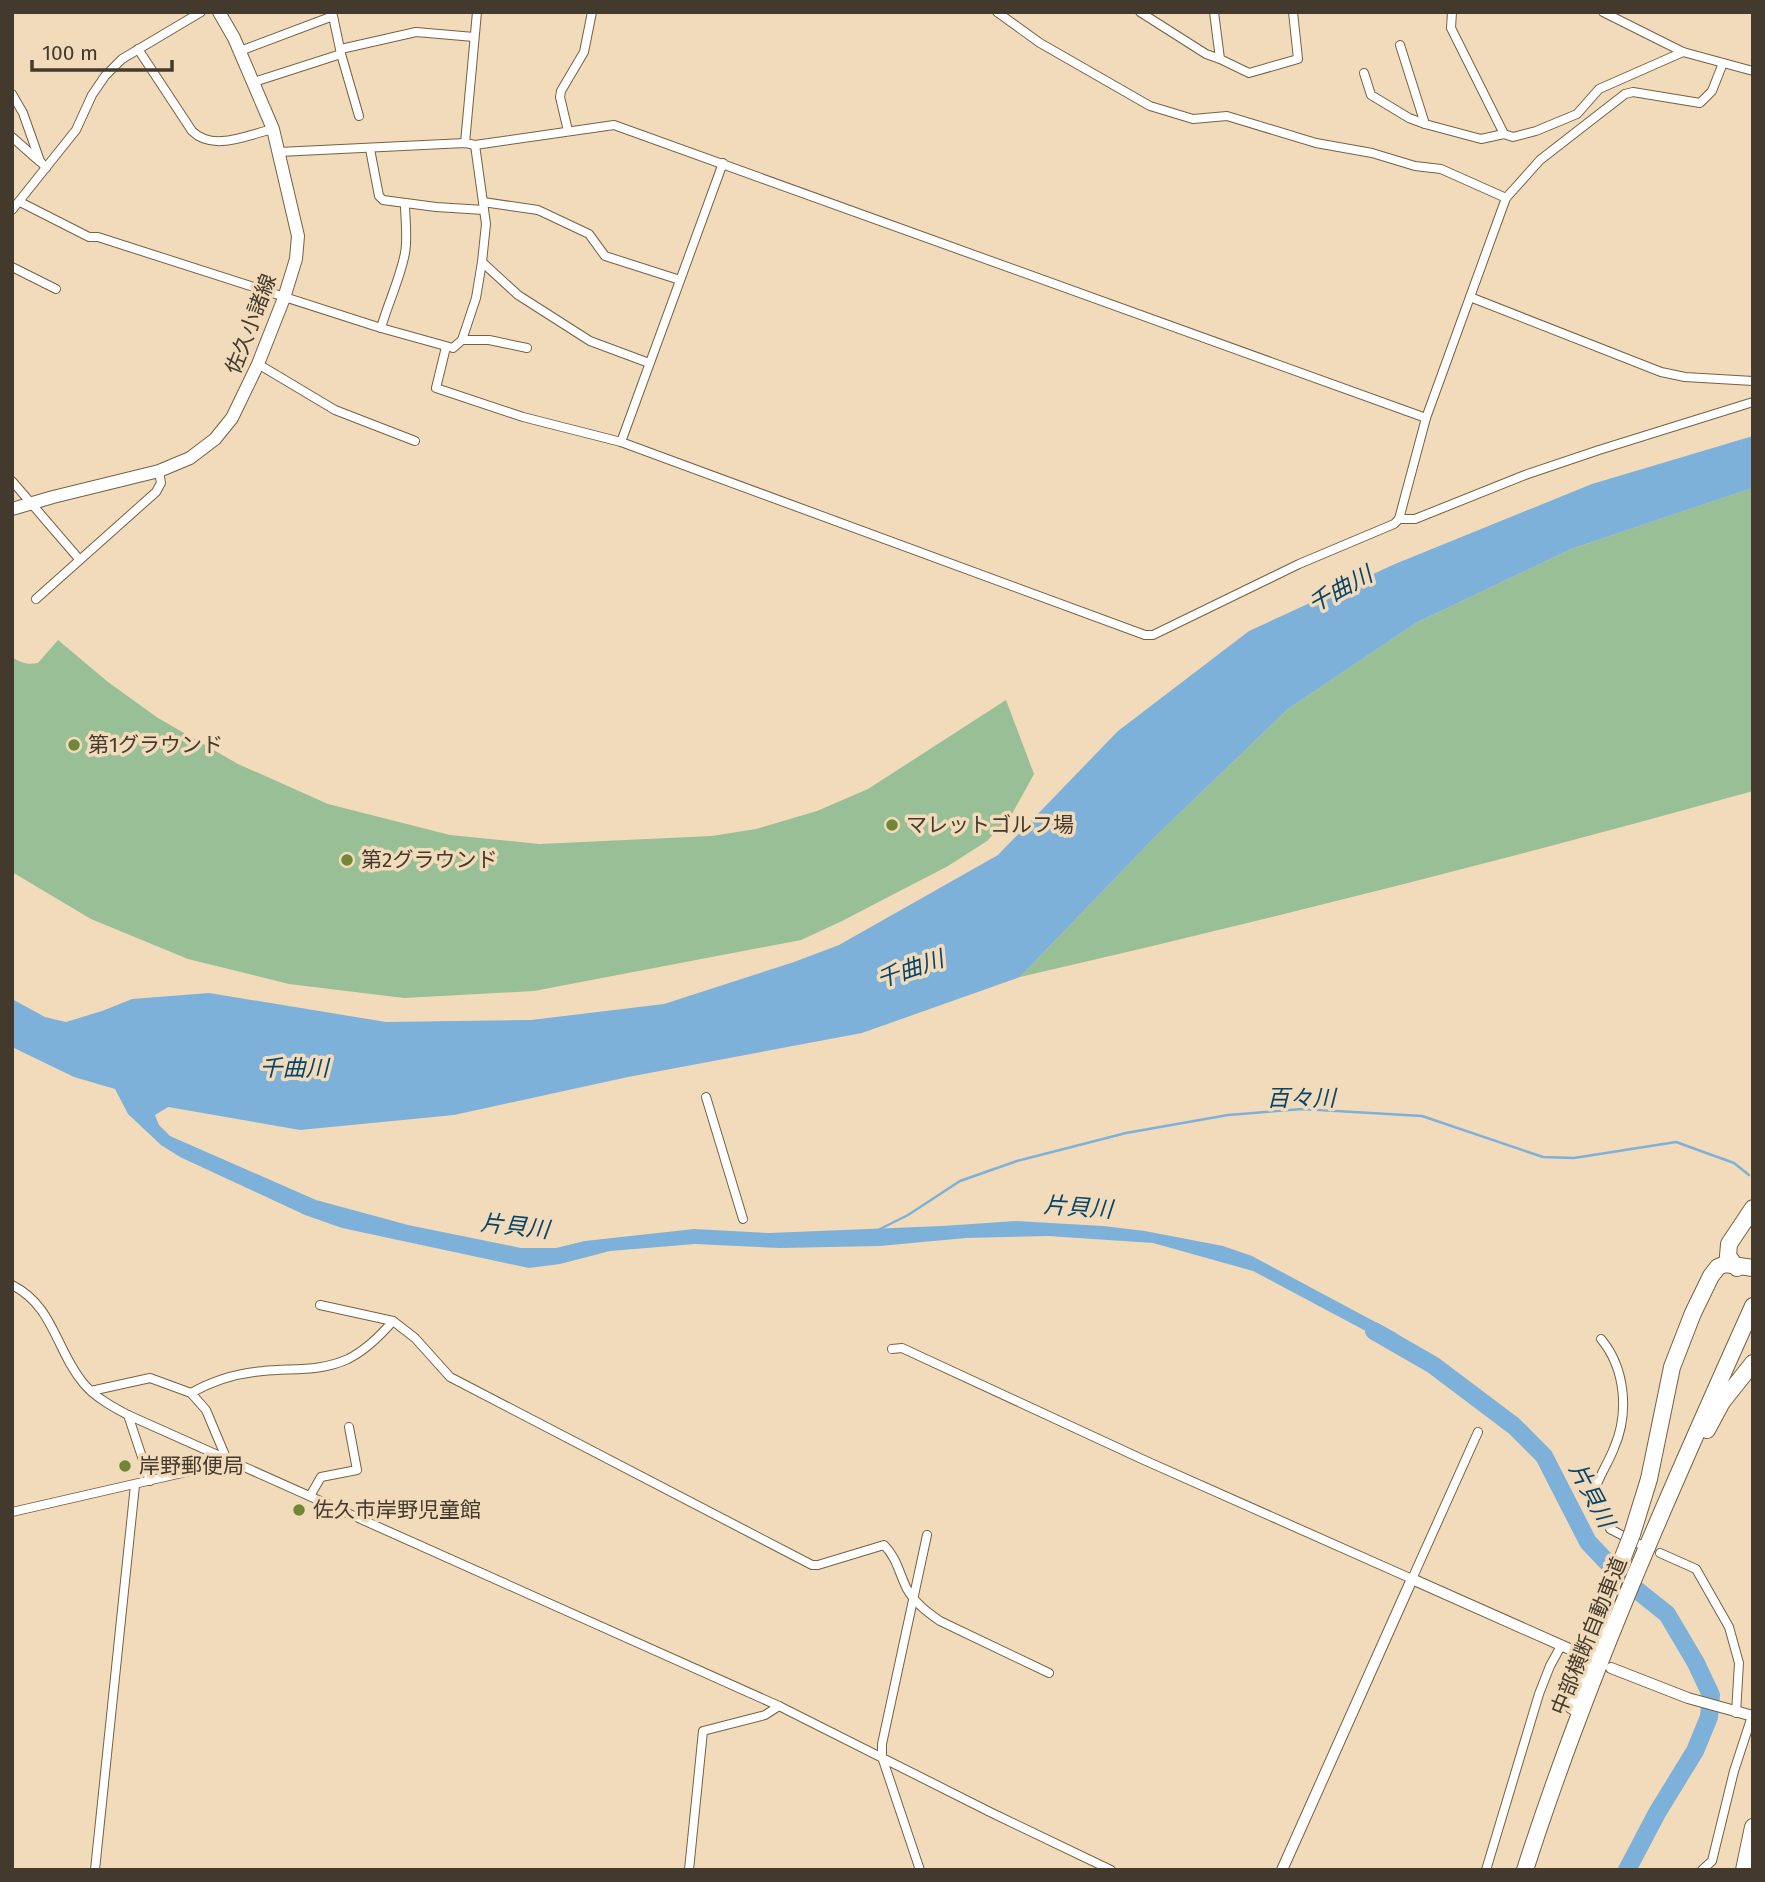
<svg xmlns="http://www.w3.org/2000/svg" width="1765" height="1882" font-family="'Fira Sans','Noto Sans JP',sans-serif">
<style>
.green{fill:#98bf95}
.water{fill:#7eb1d9}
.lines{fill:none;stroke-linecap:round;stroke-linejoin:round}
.stream{stroke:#7eb1d9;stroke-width:2.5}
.river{stroke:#7eb1d9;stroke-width:18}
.minor-casing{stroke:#756144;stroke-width:10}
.tertiary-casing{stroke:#756144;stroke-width:12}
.primary-casing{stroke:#756144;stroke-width:14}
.motorway-casing{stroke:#756144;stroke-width:18}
.minor{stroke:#fff;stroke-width:8}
.tertiary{stroke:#fff;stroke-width:10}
.primary{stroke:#fff;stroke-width:12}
.motorway{stroke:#fff;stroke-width:16}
.motorway-bridge-casing{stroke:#756144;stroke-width:18;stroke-linecap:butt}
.motorway-bridge{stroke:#fff;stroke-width:16}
.poi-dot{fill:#728637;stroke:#f2dbbb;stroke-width:2.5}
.labels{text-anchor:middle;stroke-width:7;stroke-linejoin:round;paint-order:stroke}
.street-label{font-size:21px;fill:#433a2d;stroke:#f2dbbb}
.poi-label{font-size:21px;fill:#433a2d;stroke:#f2dbbb;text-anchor:start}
.water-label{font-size:23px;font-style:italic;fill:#05456b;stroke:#f2dbbb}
</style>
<rect width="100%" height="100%" fill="#f2dbbb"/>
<g class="green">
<path d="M1753,488V791C1510,859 1266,920 1020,977L1155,837L1288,709L1416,623L1571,549Z"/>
<path d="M58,640L108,682L158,718L238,764L328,804L450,835L539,844L712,836L756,829L817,811L868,789L1006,700L1034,774L1012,814L987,841L948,866L842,921L801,940L534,991L404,998L289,984L188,959L91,919L12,872V657C21,663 27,665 38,663Z"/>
</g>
<path class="water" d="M1753,436V488L1571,549L1416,623L1288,709L1155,837L1020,977L862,1033L628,1077L454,1115L300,1130L168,1107L155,1115L159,1125L170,1136L316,1200L408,1225L521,1248H556L585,1241L694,1229L769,1233L942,1226L1016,1221L1103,1226L1145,1231L1223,1246L1252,1256L1396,1333L1392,1345L1253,1271L1153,1243L1048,1236L966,1238L880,1246L780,1248L695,1244L610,1251L560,1264L529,1268L342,1228L305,1215L180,1157L161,1145L128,1114L115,1089L74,1077L12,1047V999L45,1017L66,1022L102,1011L132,999L209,993L386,1022L531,1020L664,1004L794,962L839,945L998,855L1118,731L1249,631L1395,564L1592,484Z"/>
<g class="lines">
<path class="stream" d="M878,1230L908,1215L960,1181L1017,1161L1126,1133L1228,1115L1302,1109L1422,1116L1543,1157L1574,1158L1676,1142L1734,1163L1749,1175"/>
<path class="river" d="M1374,1331L1433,1365L1514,1426L1544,1456L1588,1542L1623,1579L1667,1614L1696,1663L1711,1695L1709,1717L1695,1751L1657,1813L1627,1870"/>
<defs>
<g id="minor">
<path d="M997,12L1040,43L1150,106L1193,119L1227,116L1316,143L1372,153L1415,166L1441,169L1506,198"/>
<path d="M1140,12L1206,54L1220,59"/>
<path d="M1214,12L1220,59L1249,73L1298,59L1293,12"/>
<path d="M1452,12L1451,28L1504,134"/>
<path d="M1603,12L1683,52L1753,71"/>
<path d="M1400,45L1425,124L1481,139L1504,134L1513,137L1536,131L1577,114L1599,89L1683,52"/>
<path d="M138,49L192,131C213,152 247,135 273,129"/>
<path d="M341,49L416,32L474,37"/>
<path d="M240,51L333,16L341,54L254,82"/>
<path d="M341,54L359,116"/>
<path d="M1364,73L1371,95L1409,118L1425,124"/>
<path d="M12,94L23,113L40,161L46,168"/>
<path d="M568,131L560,97L561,91L584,52L592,12"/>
<path d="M12,137L39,161"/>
<path d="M465,143L477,12"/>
<path d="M370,149L379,196L383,200L436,207L484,210"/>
<path d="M279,152L465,143L475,145L614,125L1426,418"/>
<path d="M20,202L89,237H98L381,328L453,348L462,340L476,298L482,262L486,224L475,145"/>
<path d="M483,202L538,210L589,234L605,256L680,280"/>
<path d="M12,210L76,130L92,95L105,76L122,59L201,12"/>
<path d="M482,262L518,295L590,341L649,363"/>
<path d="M12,267L56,289"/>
<path d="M1470,297L1661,372L1685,377L1753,381"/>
<path d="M381,328C388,303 400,279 405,253C408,237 405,219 405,203"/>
<path d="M462,340H489L527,348"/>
<path d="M446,347L436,388L523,417L621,442L1145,635H1153L1299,564L1394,524L1399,519L1426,418L1506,198L1540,160L1625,94L1633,92L1700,103L1712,91L1723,63"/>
<path d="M258,364L335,410L415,441"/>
<path d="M621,442L723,163"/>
<path d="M12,481L79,559"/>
<path d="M1399,519H1415L1525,475L1599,450L1753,402"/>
<path d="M36,599L156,492L161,483L159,471"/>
<path d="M706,1097L743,1219"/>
<path d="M12,1285C54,1306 56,1351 84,1384C96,1398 113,1407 128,1415L779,1706L992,1813L1111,1870"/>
<path d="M320,1305L393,1321L415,1338L450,1377L812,1565H818L884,1545C897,1558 899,1573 907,1589C915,1603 927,1612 940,1621L1049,1673"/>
<path d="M1601,1339C1626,1369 1629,1414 1614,1448C1608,1464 1598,1477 1594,1493L1610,1529L1641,1545"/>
<path d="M892,1349L902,1348L1144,1460L1412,1579L1478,1432"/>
<path d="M191,1393C212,1381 238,1373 263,1371C292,1368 320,1372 348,1359C366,1350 380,1336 393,1321"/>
<path d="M128,1415L150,1481"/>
<path d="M310,1496L321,1477L357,1470L349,1427"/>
<path d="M12,1512L217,1465L227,1460L206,1410L191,1393L150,1378L91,1391"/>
<path d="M1660,1553L1696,1569L1729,1627L1739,1663L1736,1713"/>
<path d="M95,1870L135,1485"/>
<path d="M689,1870L703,1731L765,1715L779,1706"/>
<path d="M920,1870L882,1757V1744L927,1535"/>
<path d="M1486,1870L1539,1694L1550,1666L1561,1646"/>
<path d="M1702,1870L1712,1861L1734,1771L1752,1716"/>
</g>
<g id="tertiary">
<path d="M1611,1668L1688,1698L1753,1716"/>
<path d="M1282,1870L1412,1579L1574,1651"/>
</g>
<path id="primary" d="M12,509L53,497L159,471L190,458L215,439L232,418L258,364L284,298L296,259L298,236L273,129L234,38L219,12"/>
<g id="motorway">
<path d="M1737,1268L1728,1256L1729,1244L1753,1208"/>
<path d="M1707,1430L1722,1402L1753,1363"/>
<path d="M1632,1534L1649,1479L1672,1367L1693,1313L1711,1276L1718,1267L1725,1264L1753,1268"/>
<path d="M1573,1706L1607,1598"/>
<path d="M1525,1870C1587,1677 1670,1491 1753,1306"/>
<path d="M1744,1870L1753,1827"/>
</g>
</defs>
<use href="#minor" class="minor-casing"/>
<use href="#tertiary" class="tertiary-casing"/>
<use href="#primary" class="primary-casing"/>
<use href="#motorway" class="motorway-casing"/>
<use href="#minor" class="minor"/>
<use href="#tertiary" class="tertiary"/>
<use href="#primary" class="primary"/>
<use href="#motorway" class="motorway"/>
<defs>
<path id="motorway-bridge" d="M1607,1598L1632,1534"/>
</defs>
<use href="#motorway-bridge" class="motorway-bridge-casing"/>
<use href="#motorway-bridge" class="motorway-bridge"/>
</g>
<g class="poi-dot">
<circle cx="74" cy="745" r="7"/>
<circle cx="892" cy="825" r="7"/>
<circle cx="347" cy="860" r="7"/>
<circle cx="125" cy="1466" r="7"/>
<circle cx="299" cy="1510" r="7"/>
</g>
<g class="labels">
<g class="street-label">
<text transform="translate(251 324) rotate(-69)" y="7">佐久小諸線</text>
<text transform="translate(1589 1636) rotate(-68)" y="7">中部横断自動車道</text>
</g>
<g class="poi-label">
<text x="88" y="752">第1グラウンド</text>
<text x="906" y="832">マレットゴルフ場</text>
<text x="361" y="867">第2グラウンド</text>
<text x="139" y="1473">岸野郵便局</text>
<text x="313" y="1517">佐久市岸野児童館</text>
</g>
<g class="water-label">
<text transform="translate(1340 589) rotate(-29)" y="8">千曲川</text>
<text transform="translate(910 969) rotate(-19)" y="8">千曲川</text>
<text x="294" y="1076">千曲川</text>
<text x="1301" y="1106">百々川</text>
<text transform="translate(1078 1207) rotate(4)" y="8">片貝川</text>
<text transform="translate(515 1226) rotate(6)" y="8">片貝川</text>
<text transform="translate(1592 1495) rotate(62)" y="8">片貝川</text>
</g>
</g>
<rect width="1765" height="1882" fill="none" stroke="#433a2d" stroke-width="28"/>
<path d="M32 60v10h140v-10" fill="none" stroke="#433a2d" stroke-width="3.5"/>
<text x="42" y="60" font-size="21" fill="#433a2d" stroke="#f2dbbb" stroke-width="5" paint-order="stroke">100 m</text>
</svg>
